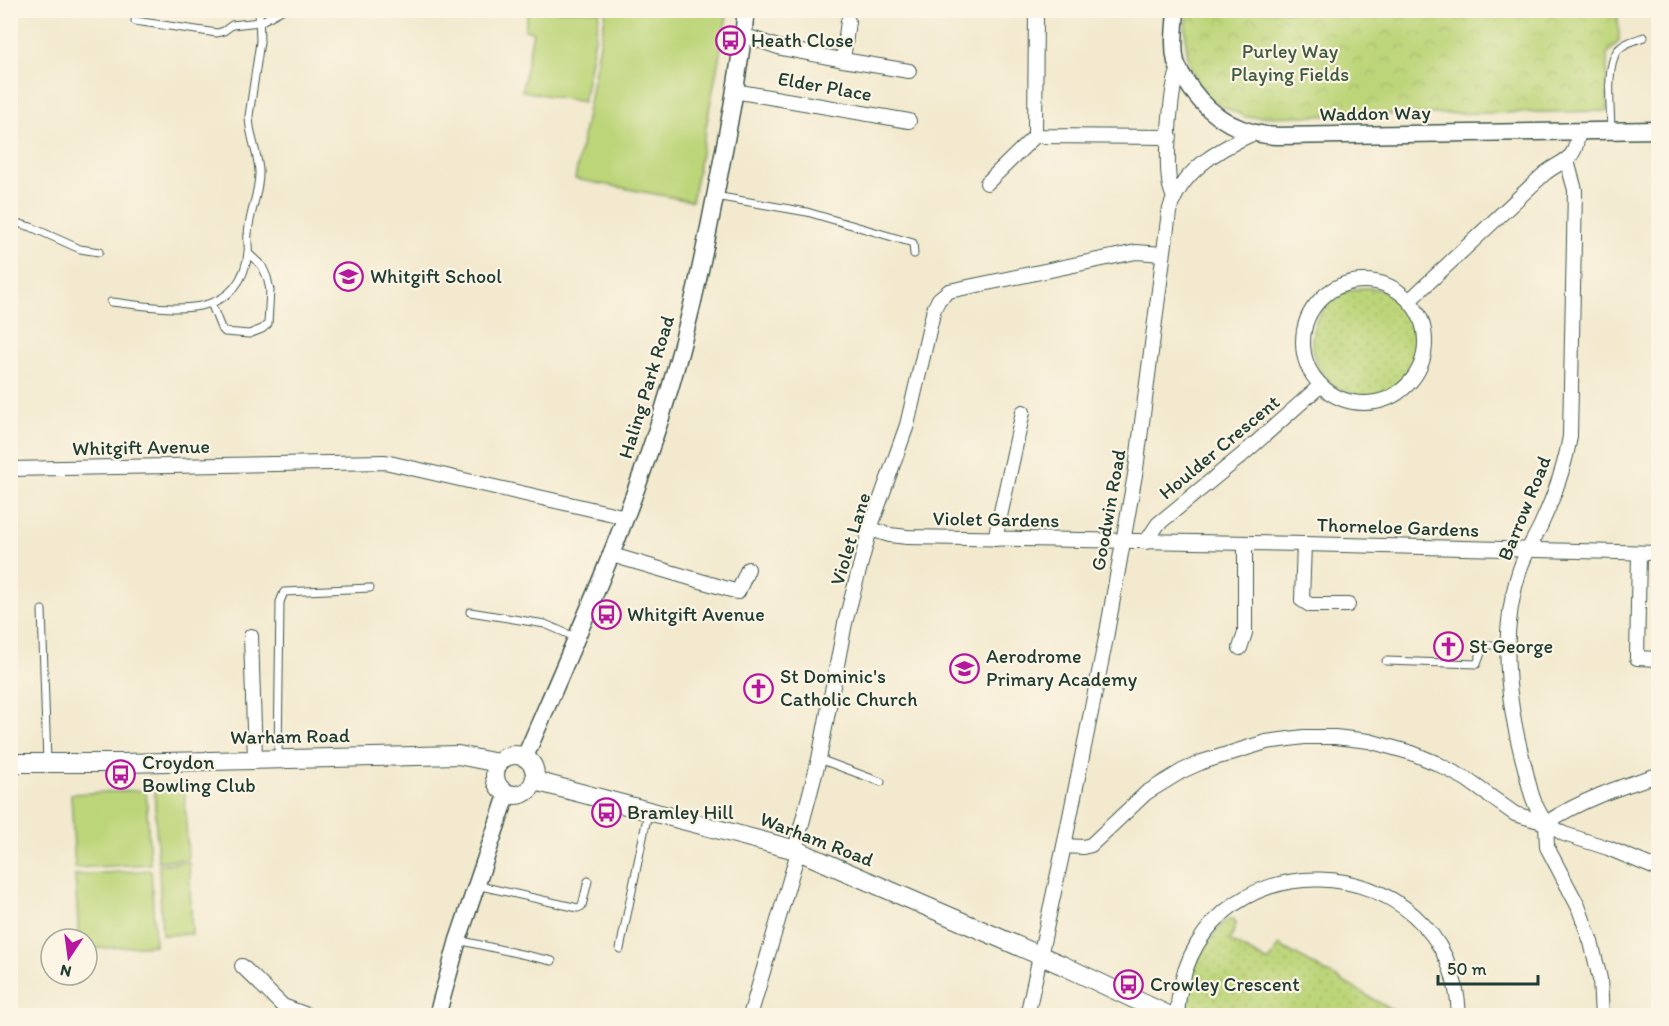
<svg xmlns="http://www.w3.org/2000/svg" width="1669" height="1026" font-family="Itim,sans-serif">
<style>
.grass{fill:url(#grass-dots);stroke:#6e8956;stroke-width:1.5}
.park{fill:url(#park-crowns);stroke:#6e8956;stroke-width:1.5}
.pitch{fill:#bdd579;stroke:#6e8956;stroke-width:1.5}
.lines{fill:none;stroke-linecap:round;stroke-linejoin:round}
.service-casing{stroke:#3f574b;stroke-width:9}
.minor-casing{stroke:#3f574b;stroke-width:16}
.tertiary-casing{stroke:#3f574b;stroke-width:19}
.secondary-casing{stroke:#3f574b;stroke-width:20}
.service{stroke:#fff;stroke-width:7}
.minor{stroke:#fff;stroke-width:14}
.tertiary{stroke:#fff;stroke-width:16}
.secondary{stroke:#fff;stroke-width:18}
.labels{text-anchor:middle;stroke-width:4.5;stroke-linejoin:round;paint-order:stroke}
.poi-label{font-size:20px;fill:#1f3d34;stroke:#fcf5e5;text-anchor:start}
.park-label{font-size:20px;fill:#3f5b42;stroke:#fcf5e5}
.street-label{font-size:20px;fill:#1f3d34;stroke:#fcf5e5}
</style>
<defs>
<pattern id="grass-dots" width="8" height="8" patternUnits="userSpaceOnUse" patternTransform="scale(1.5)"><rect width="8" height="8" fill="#bdd579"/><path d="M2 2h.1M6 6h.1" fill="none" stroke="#a2b869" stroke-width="1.8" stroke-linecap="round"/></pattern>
<pattern id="park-crowns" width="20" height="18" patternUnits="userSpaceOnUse" patternTransform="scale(1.5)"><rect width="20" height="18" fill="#bdd579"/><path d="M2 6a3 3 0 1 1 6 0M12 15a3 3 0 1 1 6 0" fill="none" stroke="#a2b869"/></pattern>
</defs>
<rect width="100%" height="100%" fill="#fcf5e5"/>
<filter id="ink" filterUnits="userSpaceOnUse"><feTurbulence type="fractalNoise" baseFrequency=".0167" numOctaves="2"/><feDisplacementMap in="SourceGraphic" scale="12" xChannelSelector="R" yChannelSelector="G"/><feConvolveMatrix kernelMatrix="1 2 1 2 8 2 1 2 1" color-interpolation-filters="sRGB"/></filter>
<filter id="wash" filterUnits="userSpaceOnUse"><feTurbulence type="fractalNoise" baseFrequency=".008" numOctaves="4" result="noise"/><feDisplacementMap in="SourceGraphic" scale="24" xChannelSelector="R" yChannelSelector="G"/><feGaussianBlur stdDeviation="1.35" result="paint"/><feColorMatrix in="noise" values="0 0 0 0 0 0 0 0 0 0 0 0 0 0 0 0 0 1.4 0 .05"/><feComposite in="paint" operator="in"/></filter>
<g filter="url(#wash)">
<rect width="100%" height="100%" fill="#f2e9ce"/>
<g class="grass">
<circle cx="1366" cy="342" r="54"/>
<path d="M1227,920H1234L1236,924L1230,941L1269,962L1279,945L1396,1012L1394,1016L1190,1015L1186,1014C1182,978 1203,948 1224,922Z"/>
</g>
<path class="park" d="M1186,11H1618L1619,41L1607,54V111L1246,117C1236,112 1224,108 1215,102C1186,80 1184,43 1186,11Z"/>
<g class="pitch">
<path d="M699,10L727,16L692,201L575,179L606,11Z"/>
<path d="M528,11H600L583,102L522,91L533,32L525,30Z"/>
<path d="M184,784L188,859L158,861L154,785Z"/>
<path d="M146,790L150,864L75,868L71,794Z"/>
<path d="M189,862L192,934L162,935L159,864Z"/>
<path d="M151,870L155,945L87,949V939H79L75,875Z"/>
</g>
</g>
<g filter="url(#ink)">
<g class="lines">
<defs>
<g id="service">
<path d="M135,21L217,33L224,31L232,25L260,22L282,10"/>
<path d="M1611,131C1611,111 1605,66 1618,50C1624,43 1635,40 1644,37"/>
<path d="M715,196L807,212L913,243L914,254"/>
<path d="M10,221L31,227L80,249L99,252"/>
<path d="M111,302C162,307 239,326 248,253C249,247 247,241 248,234C249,213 260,192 259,171C258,153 249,135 249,116L260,42L259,10"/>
<path d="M211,303L221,328L225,332L249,334L262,329L268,324L270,290L267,277L262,266L248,253"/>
<path d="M42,610L47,763"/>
<path d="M470,612L545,624L577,638"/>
<path d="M1386,661L1477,664L1484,645H1508"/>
<path d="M278,759L280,602L284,592L370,588"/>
<path d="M819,759L881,782"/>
<path d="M476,885L578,908L582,906L588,881"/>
<path d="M458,940L552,961"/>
<path d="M620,949L648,813"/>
</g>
<g id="minor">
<path d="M1036,10L1035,136L1170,137"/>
<path d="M743,35L781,48L843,60L848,21"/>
<path d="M843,60L909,71"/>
<path d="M734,91L909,121"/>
<path d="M987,183L1035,136"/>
<path d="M1174,198C1172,192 1169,186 1169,180C1166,158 1170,87 1179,69"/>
<circle cx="1364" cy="342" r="61"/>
<path d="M1410,300L1544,174C1564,158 1576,163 1578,131"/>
<path d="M10,469L385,462L626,517"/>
<path d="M870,529L890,535L907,537L1304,544L1658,553"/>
<path d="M995,539L1023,412"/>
<path d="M1146,542L1158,524L1241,456L1321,385"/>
<path d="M1304,544L1302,600L1310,605H1348"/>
<path d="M1639,553L1637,658L1658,659"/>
<path d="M612,555L738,592L748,569"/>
<path d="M251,636L255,759"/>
<path d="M1240,648L1245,633V543"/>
<path d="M1546,823C1533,805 1530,790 1525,768C1507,704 1499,633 1520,569C1525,554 1533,541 1540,527C1553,499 1565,467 1570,436L1575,190L1567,161"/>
<path d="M1546,823L1547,847L1578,906L1591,942L1600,979L1602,1016"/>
<path d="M1546,823C1581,800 1619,787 1658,775"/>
<path d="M1064,846L1083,847L1091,845L1146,793L1182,771L1202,762L1266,742L1304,737H1335L1369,741L1412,753L1436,763L1466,779L1515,814L1546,823L1564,834L1608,848L1658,869"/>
<path d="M242,966L283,1006L310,1016"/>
<path d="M750,1016L796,859L797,842L819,759L845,623L870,529L907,425L934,309L939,299L949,291L1136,252L1163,254"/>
<path d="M1027,1016L1064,846L1106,638L1136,469L1169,212C1180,172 1217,150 1252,134"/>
<path d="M1177,1016C1187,828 1453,840 1459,1016"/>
</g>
<g id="tertiary">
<path d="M1176,10C1175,27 1172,45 1176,62C1179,72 1186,81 1192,90C1214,120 1243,135 1279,136L1658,130"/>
<path d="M525,757C569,655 614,555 650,450C681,362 701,272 718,181C729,125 740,68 746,10"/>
<path d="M437,1016L458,940L505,801L510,795"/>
</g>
<g id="secondary">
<circle cx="515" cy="775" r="20"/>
<path d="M10,763H123L458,755L498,763"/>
<path d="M535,781L796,850L1062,965L1170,1016"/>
</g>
</defs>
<use href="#service" class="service-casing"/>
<use href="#minor" class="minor-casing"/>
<use href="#tertiary" class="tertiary-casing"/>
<use href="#secondary" class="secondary-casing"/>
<use href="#service" class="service"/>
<use href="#minor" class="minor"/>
<use href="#tertiary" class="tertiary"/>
<use href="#secondary" class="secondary"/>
</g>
</g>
<defs>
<symbol id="bus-ring" viewBox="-11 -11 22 22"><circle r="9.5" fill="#fcf5e5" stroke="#b5179e" stroke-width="1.5"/><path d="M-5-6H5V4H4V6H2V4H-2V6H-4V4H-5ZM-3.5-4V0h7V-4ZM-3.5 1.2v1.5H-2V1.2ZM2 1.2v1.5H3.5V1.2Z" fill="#b5179e"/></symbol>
<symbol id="school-ring" viewBox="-11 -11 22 22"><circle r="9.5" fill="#fcf5e5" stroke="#b5179e" stroke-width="1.5"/><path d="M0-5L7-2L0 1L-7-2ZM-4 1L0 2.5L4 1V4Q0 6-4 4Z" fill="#b5179e"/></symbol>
<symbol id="church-ring" viewBox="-11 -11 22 22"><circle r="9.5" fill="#fcf5e5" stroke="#b5179e" stroke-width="1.5"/><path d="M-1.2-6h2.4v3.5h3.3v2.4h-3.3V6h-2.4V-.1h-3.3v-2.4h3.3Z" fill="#b5179e"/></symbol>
</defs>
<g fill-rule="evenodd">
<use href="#bus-ring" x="714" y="24" width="33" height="33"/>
<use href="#school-ring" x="332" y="260" width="33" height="33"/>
<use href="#bus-ring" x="590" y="598" width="33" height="33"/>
<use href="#church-ring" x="1432" y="630" width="33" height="33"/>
<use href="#school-ring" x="948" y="652" width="33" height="33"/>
<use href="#church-ring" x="742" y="672" width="33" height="33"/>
<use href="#bus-ring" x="104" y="758" width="33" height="33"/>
<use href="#bus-ring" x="590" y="796" width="33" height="33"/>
<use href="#bus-ring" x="1112" y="968" width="33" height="33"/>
</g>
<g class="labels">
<g class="poi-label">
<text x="751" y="47">Heath Close</text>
<text x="370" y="283">Whitgift School</text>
<text x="627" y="621">Whitgift Avenue</text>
<text x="1469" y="653">St George</text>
<text x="986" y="663">Aerodrome<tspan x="986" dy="23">Primary Academy</tspan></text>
<text x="780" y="683">St Dominic's<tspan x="780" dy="23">Catholic Church</tspan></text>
<text x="142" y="769">Croydon<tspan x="142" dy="23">Bowling Club</tspan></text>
<text x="627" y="819">Bramley Hill</text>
<text x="1150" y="991">Crowley Crescent</text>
</g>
<g class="park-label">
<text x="1290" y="58">Purley Way<tspan x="1290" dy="23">Playing Fields</tspan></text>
</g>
<g class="street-label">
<text transform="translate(825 86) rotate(10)" y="7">Elder Place</text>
<text transform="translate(1375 113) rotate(-1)" y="7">Waddon Way</text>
<text transform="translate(646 387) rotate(-73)" y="7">Haling Park Road</text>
<text transform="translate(141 447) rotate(-1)" y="7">Whitgift Avenue</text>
<text transform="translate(1219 447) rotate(-40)" y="7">Houlder Crescent</text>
<text transform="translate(1524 508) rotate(-68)" y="7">Barrow Road</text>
<text transform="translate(1108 510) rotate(-80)" y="7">Goodwin Road</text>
<text transform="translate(996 519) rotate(1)" y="7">Violet Gardens</text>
<text transform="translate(1398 527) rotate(2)" y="7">Thorneloe Gardens</text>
<text transform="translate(850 539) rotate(-73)" y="7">Violet Lane</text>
<text transform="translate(290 736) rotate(-1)" y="7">Warham Road</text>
<text transform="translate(817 839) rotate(21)" y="7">Warham Road</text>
</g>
</g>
<rect width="1669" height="1026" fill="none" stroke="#fcf5e5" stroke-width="36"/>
<g transform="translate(69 957) rotate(193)"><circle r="28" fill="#fcf5e5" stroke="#a4ab9e" stroke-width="1.5"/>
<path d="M0-4.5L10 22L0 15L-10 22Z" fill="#b5179e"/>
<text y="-9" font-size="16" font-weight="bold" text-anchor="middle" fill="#1f3d34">N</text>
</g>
<path d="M1438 975v9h100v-9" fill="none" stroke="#1f3d34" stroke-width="3"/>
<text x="1447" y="975" font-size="18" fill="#1f3d34" stroke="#fcf5e5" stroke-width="4.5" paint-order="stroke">50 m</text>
</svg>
